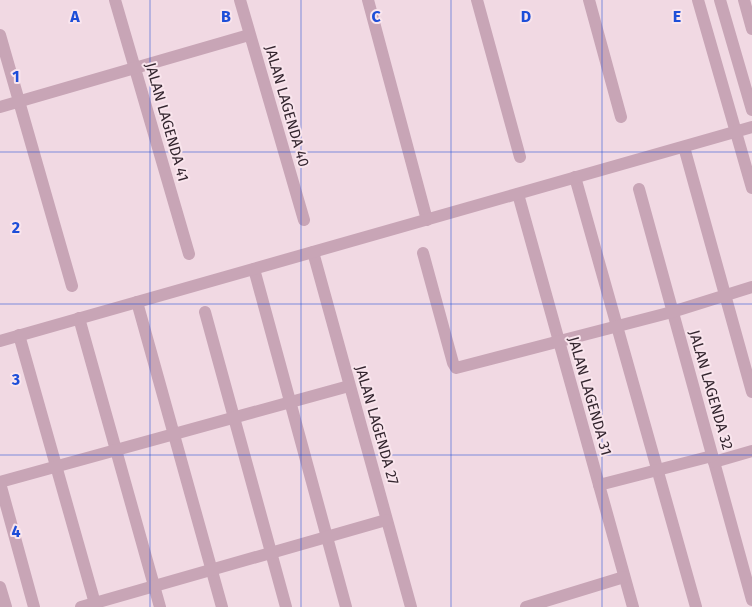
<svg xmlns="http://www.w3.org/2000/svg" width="752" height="607" font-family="'Fira Sans',sans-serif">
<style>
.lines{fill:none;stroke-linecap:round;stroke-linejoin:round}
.minor{stroke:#c8a5b6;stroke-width:12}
.grid{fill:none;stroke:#1d4ed8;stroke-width:1;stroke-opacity:0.55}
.labels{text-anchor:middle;stroke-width:4;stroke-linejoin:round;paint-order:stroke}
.street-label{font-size:15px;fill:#34262f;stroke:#f9e5ed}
.grid-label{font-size:16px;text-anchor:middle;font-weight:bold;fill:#1d4ed8;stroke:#f9e5ed;stroke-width:4;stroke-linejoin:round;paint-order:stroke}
</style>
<rect width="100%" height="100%" fill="#f1d9e3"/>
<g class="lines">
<g class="minor">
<path d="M115,0L189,254"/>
<path d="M240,0L304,220"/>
<path d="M368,0L427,220"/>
<path d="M477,0L520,157"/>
<path d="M589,0L621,117"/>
<path d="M698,0L752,188"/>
<path d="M720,0L752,110"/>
<path d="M744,0L752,29"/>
<path d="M0,35L72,286"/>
<path d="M0,107L249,35"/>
<path d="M684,147L752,392"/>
<path d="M575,177L696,607"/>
<path d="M639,189L752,600"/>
<path d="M518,194L633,607"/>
<path d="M313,252L411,607"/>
<path d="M423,253L453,363L456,368L672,312L752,287"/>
<path d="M254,269L346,607"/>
<path d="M137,302L222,607"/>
<path d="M205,312L286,607"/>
<path d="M79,318L160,607"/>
<path d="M19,335L96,607"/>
<path d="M0,341L752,127"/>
<path d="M714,462L752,451"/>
<path d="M0,482L349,386"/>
<path d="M0,483L34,607"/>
<path d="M599,485L712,456"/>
<path d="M0,587L6,607"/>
<path d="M81,607L386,520"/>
<path d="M526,607L624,577"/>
</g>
</g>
<path class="grid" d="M150,0V607M301,0V607M451,0V607M602,0V607M0,152H752M0,304H752M0,455H752"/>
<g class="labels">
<g class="street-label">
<text transform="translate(287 106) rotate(74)" y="5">JALAN LAGENDA 40</text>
<text transform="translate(167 122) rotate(74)" y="5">JALAN LAGENDA 41</text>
<text transform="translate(711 390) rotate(74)" y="5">JALAN LAGENDA 32</text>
<text transform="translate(590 396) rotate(74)" y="5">JALAN LAGENDA 31</text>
<text transform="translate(377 425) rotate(74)" y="5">JALAN LAGENDA 27</text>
</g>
</g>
<g class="grid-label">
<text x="75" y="22">A</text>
<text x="226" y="22">B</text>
<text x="376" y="22">C</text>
<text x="526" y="22">D</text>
<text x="677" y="22">E</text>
<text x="16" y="82">1</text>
<text x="16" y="233">2</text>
<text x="16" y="385">3</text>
<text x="16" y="537">4</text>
</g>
</svg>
